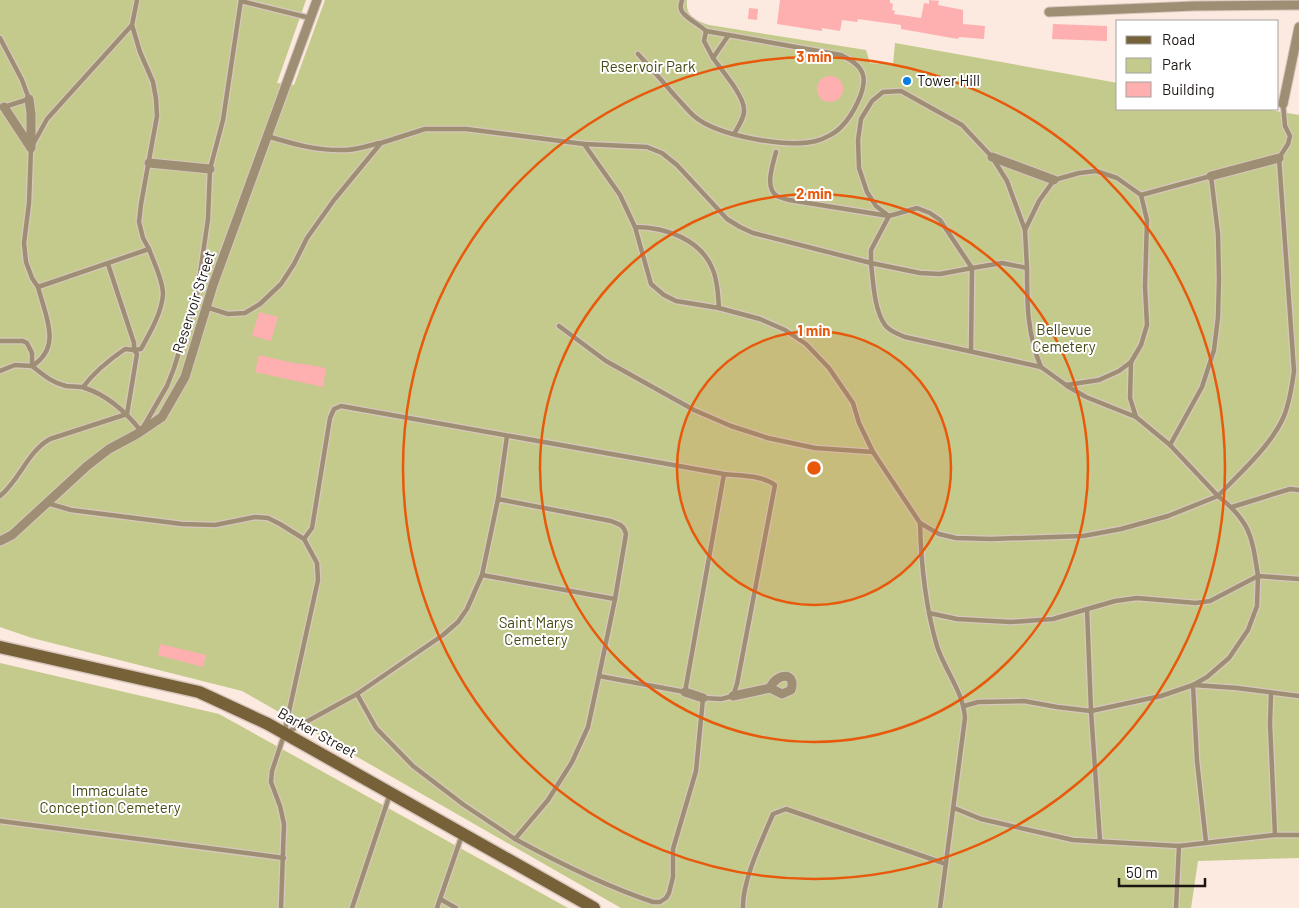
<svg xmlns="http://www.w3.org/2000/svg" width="1299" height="908" font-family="Barlow,sans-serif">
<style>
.green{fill:#c3ca8c}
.building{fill:#feafb0}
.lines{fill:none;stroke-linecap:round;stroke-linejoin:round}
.lane-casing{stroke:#d8c7be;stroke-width:7}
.street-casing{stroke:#d8c7be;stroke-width:11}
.secondary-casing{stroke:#d8c7be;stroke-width:15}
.lane{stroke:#9e8f74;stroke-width:4.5}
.street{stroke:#9e8f74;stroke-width:9}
.secondary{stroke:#776139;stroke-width:12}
.ring{fill:none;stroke:#e8590c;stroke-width:2.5}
.poi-dot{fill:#067ee4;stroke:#fff;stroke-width:2}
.labels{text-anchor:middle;stroke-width:4;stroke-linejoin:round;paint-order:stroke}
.park-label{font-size:15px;fill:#474a15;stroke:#fff}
.poi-label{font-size:15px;fill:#1d1511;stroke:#fff;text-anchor:start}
.street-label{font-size:15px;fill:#1d1511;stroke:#fff}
.centre{fill:#e8590c;stroke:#fff;stroke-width:2.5}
.ring-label{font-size:15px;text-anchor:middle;font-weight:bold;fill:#e8590c;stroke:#fff;stroke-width:4;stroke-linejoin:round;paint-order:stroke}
</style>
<rect width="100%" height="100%" fill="#fce9df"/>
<g class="green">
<path d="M0,0H306L277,83L294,85L325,0H687C685,16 696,21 709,25L866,50L870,63L893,65L895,43L1118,83V109H1264L1299,115V858L1198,861L1191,908H621L242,691L32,638L0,627Z"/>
<path d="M0,663L219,714L568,908H0Z"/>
</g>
<g class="building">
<path d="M780,0H890V3L893,4L892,10L895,11L894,14L921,18L924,3L929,4V0L939,1L938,5L963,10V24L985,26L984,39L959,37L958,39L901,29V25L858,19L857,22L842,20L840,31L822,28V31L777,24Z"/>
<path d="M749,8L758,9L757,20L748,19Z"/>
<path d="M1053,24L1107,26V41L1052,39Z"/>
<circle cx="830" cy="89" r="13"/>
<path d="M259,312L278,317L271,341L252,336Z"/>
<path d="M259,355L298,364L299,363L326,368L323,387L255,372Z"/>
<path d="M160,644L206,655L203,667L158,655Z"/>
</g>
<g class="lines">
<defs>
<g id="lane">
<path d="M682,0C681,3 680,6 681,9C682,16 700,25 706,31"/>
<path d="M241,1L310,18"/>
<path d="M132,25L47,119L31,148L29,203L24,243L26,262L32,278L38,287L149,249L143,238L139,222L141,204L157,116L156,99L153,82L140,52L132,25L137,0"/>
<path d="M0,38L22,80L29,99L4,107"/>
<path d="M638,54C651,68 663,82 676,97C682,103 688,111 694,116C717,136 786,148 816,141C824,139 836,133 842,126C852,116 867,89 863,75C860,64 850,60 841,55L706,31L704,41L713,58L728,36"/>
<path d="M713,58C722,71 743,94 744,109C745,117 738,127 734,134"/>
<path d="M1283,104L1285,126L1290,136L1288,144L1279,158L1294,371C1292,386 1290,401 1284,416C1271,446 1240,473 1218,496C1251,522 1252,537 1258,576L1299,579"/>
<path d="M267,136C293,144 317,151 345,150C356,150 368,146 379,143"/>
<path d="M584,144L620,195L635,227C665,227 701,239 713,270C718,282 718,295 719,308L676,301L664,295L651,284L635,227"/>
<path d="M1027,268C1027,302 1027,335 1041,367"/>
<path d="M38,287C45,315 63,347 32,366C42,374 52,383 66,386C72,387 79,386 85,388C109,396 126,412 141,431L167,386L174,368L197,294L208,219L210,169L223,120L241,0"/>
<path d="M206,307L228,314L245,313L260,304L281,284L294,264L307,238L334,200L381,143L425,129H466L584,144L647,147L662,153L677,165L727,219L740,227L753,233L871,263C873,280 874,310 885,325C889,331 898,334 905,337L1041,367L1066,385L1099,380L1119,371L1131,362L1141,345L1147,325L1145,287L1147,220L1141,195L1117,178L1096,171L1079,173L1054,180L1039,201L1025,230L1027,268L1002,263L972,268L940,220L930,213L917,208L889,216L789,200C786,199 781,198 777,196C764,188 773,164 776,152"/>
<path d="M719,308L760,319L785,330L806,344L829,368L853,403L859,423L873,452"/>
<path d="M559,326L606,361L694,410L731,426L768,438L815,448L873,452L920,523L939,534L956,538L991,539L1083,536L1121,529L1168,516L1218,496L1170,445"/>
<path d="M0,341H23L27,343L32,353V366L15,365L0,371"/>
<path d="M971,351L972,268L940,274L920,273L871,263V250L889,216L876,206L867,192L859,168L858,140L861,119L872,101L883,92L901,91L962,125L992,157L1007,181L1025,230"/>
<path d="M1131,362L1130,398L1136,417"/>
<path d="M1067,386L1086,397L1136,417L1170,445L1202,387L1214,350L1218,317L1219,279L1218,234L1211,176L1141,195"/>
<path d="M83,387C95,371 109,360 125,349L134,350V343L108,264"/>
<path d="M0,496C20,480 27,452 50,439L127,414L137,354L134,350L141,349C149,334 162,313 163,294C163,280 154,263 149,249"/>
<path d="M498,499L507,436"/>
<path d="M47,503L71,510L182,524L215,525L255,517L268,518L280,524L304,539L312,528L330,418L334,409L341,406L724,474L685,692L599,676L588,727L572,762L548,800L515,839C559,863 605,886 653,902H660L666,898L669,893L673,877V849L696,771L703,698L721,699L733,696L737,684L775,485C762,475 740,476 724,474"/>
<path d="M1232,507L1290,489L1299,490"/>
<path d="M920,523C921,565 925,605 937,646C945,671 963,691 965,718L940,908"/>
<path d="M304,539L317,563L318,580L284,734L357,694"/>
<path d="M482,575L498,499L611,521C619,524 624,525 626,534L615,599"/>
<path d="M1087,609L1091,711L1100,841"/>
<path d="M929,613L957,619L1011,622L1053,619L1115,601L1137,598L1196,603L1210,601L1258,576"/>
<path d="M1193,685L1197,761L1206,842"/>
<path d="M1194,685L1237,688L1299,696"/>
<path d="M1271,694L1270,724L1275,835"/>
<path d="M964,706L978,702L1024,701L1057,707L1091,711L1161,696L1193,685L1207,677L1229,658L1248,630L1257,606L1258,576"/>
<path d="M954,808L981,819L1073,840L1179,846L1275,835H1299"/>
<path d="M0,821L284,858"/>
<path d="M515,839L464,805L413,766L376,728L357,694L443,635L458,622L467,609L482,575L615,599L599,676"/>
<path d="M440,899L462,835"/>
<path d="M281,908L284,824L280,806L271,782L272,771L284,735"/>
<path d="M352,908L390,794"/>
<path d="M437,908L440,899L456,908"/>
<path d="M743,908C742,881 762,840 773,814L786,809L946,864"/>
<path d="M1176,908L1179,846"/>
</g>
<g id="street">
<path d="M1049,12L1194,6L1299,5"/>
<path d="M1283,104L1299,27"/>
<path d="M4,107L31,148V114L29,99"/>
<path d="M992,157L1054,180"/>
<path d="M149,163L210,169"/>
<path d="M1211,176L1279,158"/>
<path d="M0,541L12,535L87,466L109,449L137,434L162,417L185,377L213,285L317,0"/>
<path d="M685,692L703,698"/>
<path d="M733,696L770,688L782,694L791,690C797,671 776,673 770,688"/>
</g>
<path id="secondary" d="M0,647L199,692L268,724L594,908"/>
</defs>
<use href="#lane" class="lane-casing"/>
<use href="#street" class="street-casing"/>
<use href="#secondary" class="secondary-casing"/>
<use href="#lane" class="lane"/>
<use href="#street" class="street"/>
<use href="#secondary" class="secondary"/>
</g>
<circle cx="814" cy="468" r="137" fill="#e8590c" fill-opacity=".12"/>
<g class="ring">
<circle cx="814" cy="468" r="137"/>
<circle cx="814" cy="468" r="274"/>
<circle cx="814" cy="468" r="411"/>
</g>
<circle class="poi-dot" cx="907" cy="81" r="5"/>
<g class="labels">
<g class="park-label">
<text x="648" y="72">Reservoir Park</text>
<text x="1064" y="335">Bellevue<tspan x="1064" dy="17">Cemetery</tspan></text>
<text x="536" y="628">Saint Marys<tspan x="536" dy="17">Cemetery</tspan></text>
<text x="110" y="796">Immaculate<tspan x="110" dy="17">Conception Cemetery</tspan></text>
</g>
<g class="poi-label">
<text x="917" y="86">Tower Hill</text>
</g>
<g class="street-label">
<text transform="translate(194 302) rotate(-72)" y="5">Reservoir Street</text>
<text transform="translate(317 733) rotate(29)" y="5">Barker Street</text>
</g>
</g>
<circle cx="814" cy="468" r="8" class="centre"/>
<g class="ring-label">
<text x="814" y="62">3 min</text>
<text x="814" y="199">2 min</text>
<text x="814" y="336">1 min</text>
</g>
<rect x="1116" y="20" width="162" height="90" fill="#ffffff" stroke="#a5a1a0"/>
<rect x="1126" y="36" width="25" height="8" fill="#776139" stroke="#a5a1a0"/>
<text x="1162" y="45" font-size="15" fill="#1d1511">Road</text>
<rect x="1126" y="58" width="25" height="15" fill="#c3ca8c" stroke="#a5a1a0"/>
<text x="1162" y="70" font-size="15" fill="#1d1511">Park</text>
<rect x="1126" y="82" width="25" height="15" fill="#feafb0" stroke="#a5a1a0"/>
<text x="1162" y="95" font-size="15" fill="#1d1511">Building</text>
<path d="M1119 878v8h86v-8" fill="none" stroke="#1d1511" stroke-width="2.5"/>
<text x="1126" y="878" font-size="15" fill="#1d1511" stroke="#ffffff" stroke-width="4" paint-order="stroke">50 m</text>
</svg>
